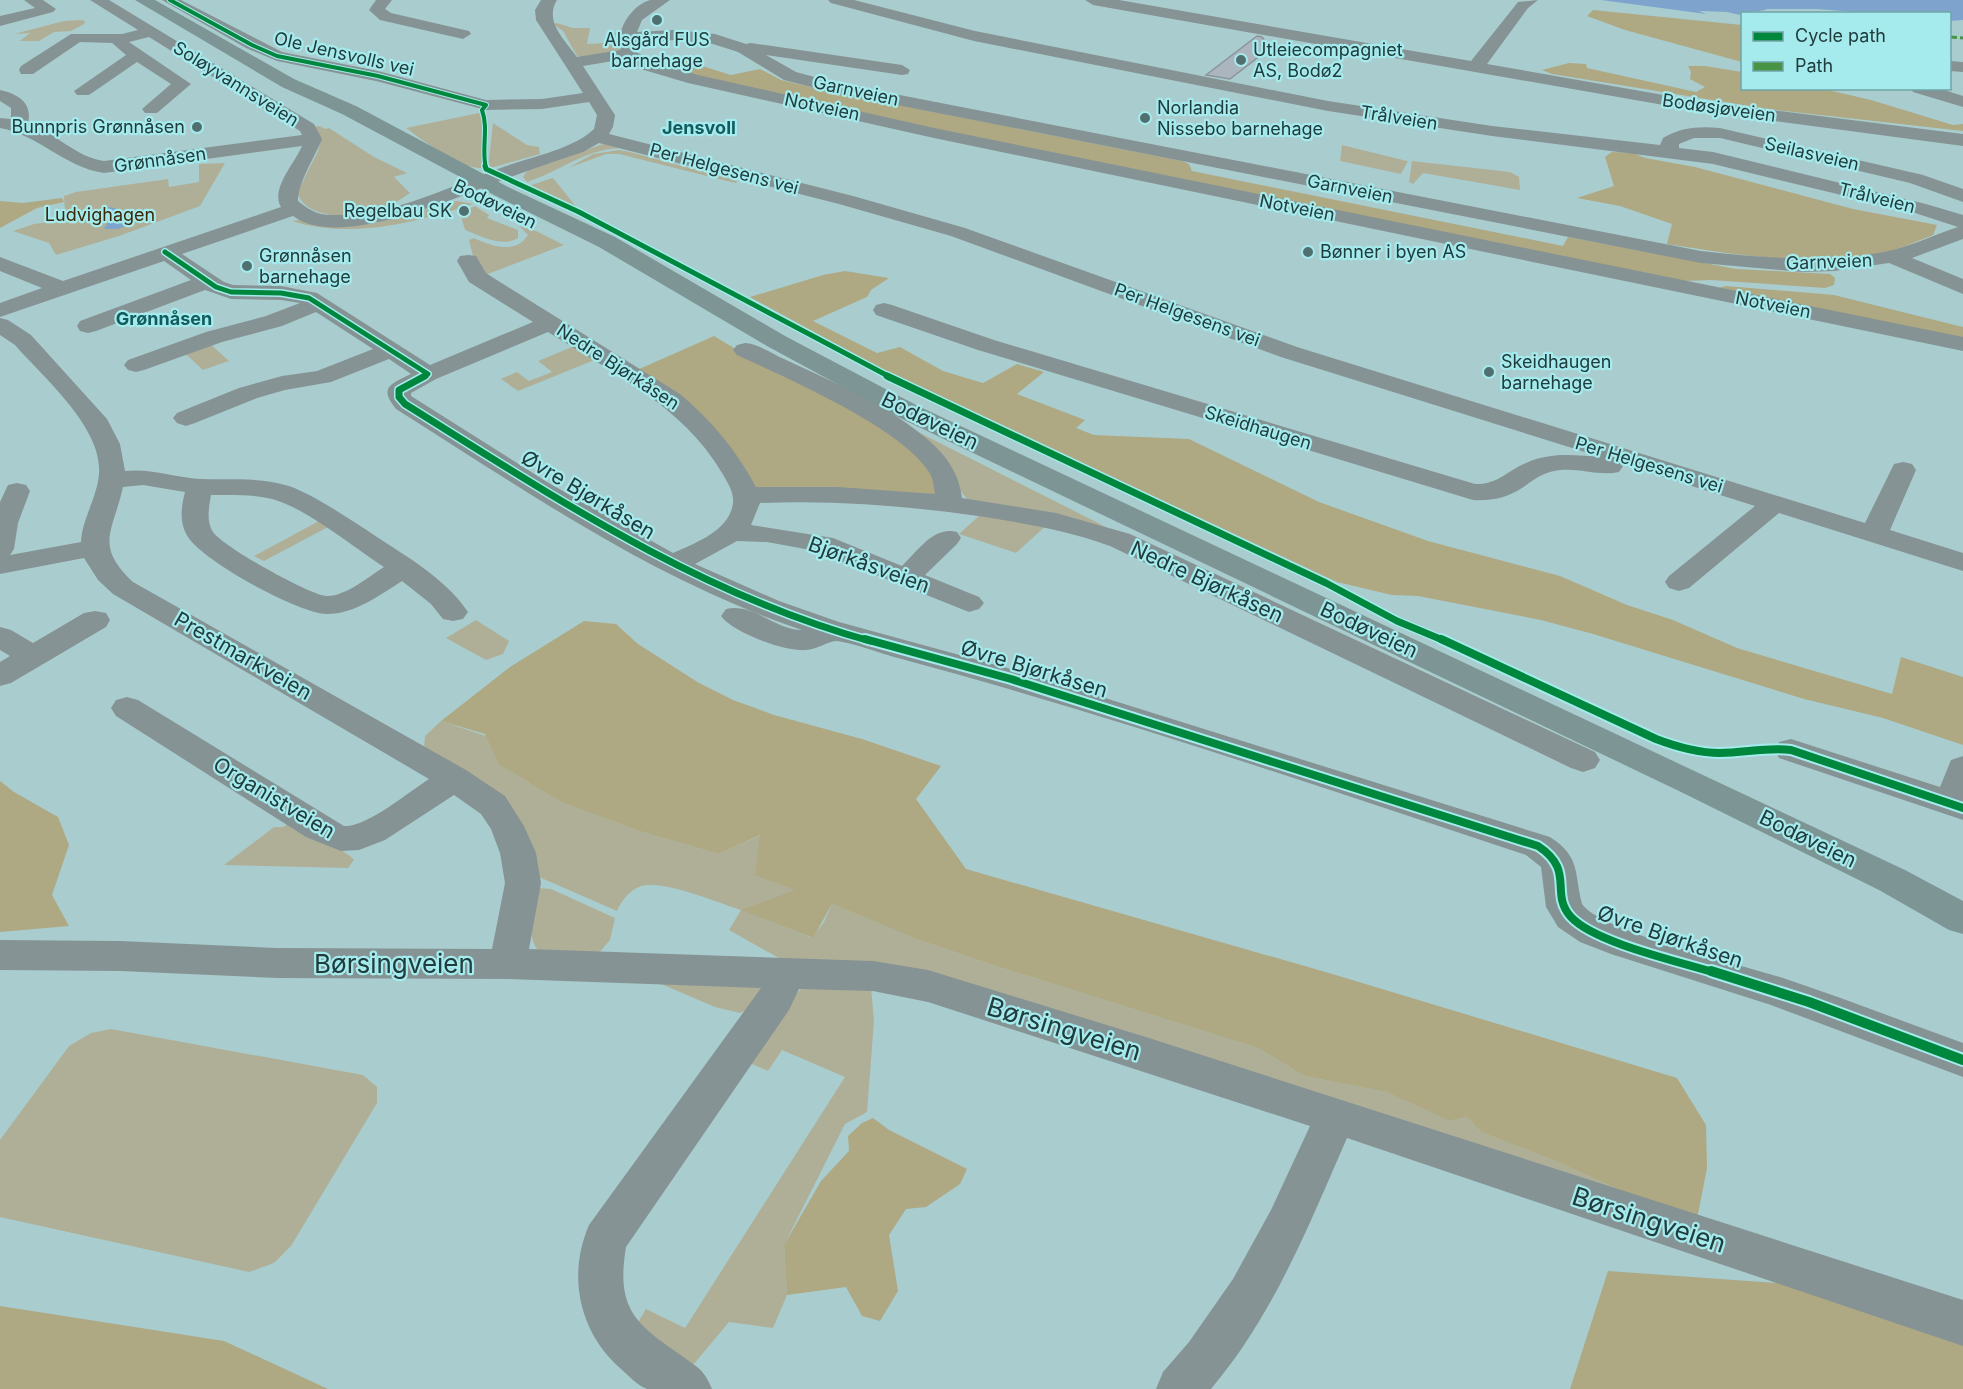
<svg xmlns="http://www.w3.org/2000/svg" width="1963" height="1389" font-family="Inter,sans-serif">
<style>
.green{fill:#afaf97}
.forest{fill:#aea883}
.water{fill:#7ea4ce}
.building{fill:#abb5bd;stroke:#8a949c;stroke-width:1.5}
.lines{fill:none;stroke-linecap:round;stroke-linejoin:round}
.minor{fill:#869394;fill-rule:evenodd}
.major{fill:#7e9595;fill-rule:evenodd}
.quiet{stroke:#479444;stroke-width:3;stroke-dasharray:7 3;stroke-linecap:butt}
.cycleway-far4-casing{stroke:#a5eaec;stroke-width:6}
.cycleway-far3-casing{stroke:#a5eaec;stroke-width:8}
.cycleway-far2-casing{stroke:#a5eaec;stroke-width:10}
.cycleway-far1-casing{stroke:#a5eaec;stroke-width:12}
.cycleway-casing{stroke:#a5eaec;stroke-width:14}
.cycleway-far4{stroke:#00873e;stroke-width:4}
.cycleway-far3{stroke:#00873e;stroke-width:5}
.cycleway-far2{stroke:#00873e;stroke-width:7}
.cycleway-far1{stroke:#00873e;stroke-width:8}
.cycleway{stroke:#00873e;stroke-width:10}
.poi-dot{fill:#506f70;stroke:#a5eaec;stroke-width:2}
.labels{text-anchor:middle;stroke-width:4.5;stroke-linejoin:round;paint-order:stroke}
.far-poi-label{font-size:18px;fill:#203c3d;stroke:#a5eaec;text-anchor:start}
.far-street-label{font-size:18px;fill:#203c3d;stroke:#a5eaec}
.far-neighbourhood-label{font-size:18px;font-weight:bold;fill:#115c5e;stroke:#a5eaec}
.far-park-label{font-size:18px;fill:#3a2808;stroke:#a5eaec}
.street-label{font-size:21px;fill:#203c3d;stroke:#a5eaec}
.near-street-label{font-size:26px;fill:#203c3d;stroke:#a5eaec}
</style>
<rect width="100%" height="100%" fill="#a9cdcf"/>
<g class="green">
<path d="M81,20L85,21L84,24L71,31L54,32L39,41H20L30,33L14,34L64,21Z"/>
<path d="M557,23L573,28H590L587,44L607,43L613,33L619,32L620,50L582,57L577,56L563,31L553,24Z"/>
<path d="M479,113C488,131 483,148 481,168C458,168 424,141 406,128Z"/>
<path d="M493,123L527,145L539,147L540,154L490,168L489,160Z"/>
<path d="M320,126L325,129L329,128L374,157L407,173L394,177L410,193C401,199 388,208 378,211C354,218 308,221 297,193L318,151L320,143L313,127Z"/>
<path d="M603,144L616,145L619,148C581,151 561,171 527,182L523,177L527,171Z"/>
<path d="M1342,145L1407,161H1408L1401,174L1340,161Z"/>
<path d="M619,150L630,152L738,181L735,183L619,154H606L568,168L593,154Z"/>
<path d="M1412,161L1510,172L1519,177L1520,190L1423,173L1413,184L1409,182Z"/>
<path d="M225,163L200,206L119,236L56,255L49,243L13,231L34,224L73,218L71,211H65L64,196L76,192L168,179L169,187L199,182V164Z"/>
<path d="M552,178L554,179L577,208L529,186Z"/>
<path d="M457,201L473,204C416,222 352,240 292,221L299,220L311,223L353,225L376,223Z"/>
<path d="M475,206L489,215L487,218L518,230V238C502,248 481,236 465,230L460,213Z"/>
<path d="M519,226L536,231L564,245L485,275L474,260L469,240L474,238C491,246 516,255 528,235Z"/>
<path d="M208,342L229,361L203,370L188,356L179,352Z"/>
<path d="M577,345L597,359L518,391L501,379L517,372L529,381L552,372L538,361Z"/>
<path d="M914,430L1106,527L967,499Z"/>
<path d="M980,515L1049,523L1016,553L959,534Z"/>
<path d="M319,521L328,527L264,561L254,556Z"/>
<path d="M476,620L509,641L503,654L486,660L446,638Z"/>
<path d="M441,721L486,736L498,764L561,802L639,831L719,854L761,835L796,890L742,910L812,938L824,922L832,904L919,940L999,967L1258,1048L1304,1076L1386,1092L1449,1121L1467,1117L1481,1132L1555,1161L1696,1224L1256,1079L784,961L729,930L741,910C718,903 660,878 639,887C628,892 622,900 617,911L539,877L424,749L425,736Z"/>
<path d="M294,820L350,856L354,860L348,868L224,865L274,827H283Z"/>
<path d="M537,888L551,889L615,918L610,940L597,955C586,955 559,960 549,957C521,948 534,908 537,888Z"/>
<path d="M654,981L759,984L762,992L748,1009L740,1013L715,1007Z"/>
<path d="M871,987L874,1021L867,1112L845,1124L784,1245L787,1295L773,1328L729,1322L688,1371L630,1336L646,1309L685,1328L845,1077L782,1050L768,1071L743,1060L779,1012L801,989Z"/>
<path d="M111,1029L363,1075L377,1087V1103L291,1246L274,1263L249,1272L0,1217V1140L69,1046L91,1033Z"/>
</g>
<g class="forest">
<path d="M1593,10L1742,25V62L1625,30L1587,16Z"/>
<path d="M683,60L731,75L760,69L781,80L828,91L1182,161L1189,164L1192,171L1563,246L1568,237L1736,269L1830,274L1835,278L1834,285L1825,288L1711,280L1682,281L992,141L723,83L664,67Z"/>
<path d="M1569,63L1586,64L1587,68L1696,92L1705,87L1690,79L1691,72L1688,66H1705L1742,72V88L1824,89L1871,100L1953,125L1963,124V131L1768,109L1552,74L1542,70Z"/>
<path d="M1612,152L1633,153L1645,158L1695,167L1853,209L1937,225L1933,235C1915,242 1895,251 1876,255C1807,266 1735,255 1667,244L1672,224L1620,206L1577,198L1614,186L1605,157Z"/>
<path d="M62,198L64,202L37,208L0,228V201L23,203Z"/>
<path d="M845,271L889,278L871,290L867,297L813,321L877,353L900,347L943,371L983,383L1017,364L1044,372L1017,394L1085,420L1076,428L1094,435L1189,439L1319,502L1428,541L1560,576L1627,605L1673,620L1737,648L1892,694L1901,657L1963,677V745L1883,718L1804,699L1593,634L1541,620L1418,596L1392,595L1337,582L885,371L750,297L823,275Z"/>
<path d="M1726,286L1834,295L1963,327V340L1718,288Z"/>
<path d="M714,336L749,357L872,420L930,464L938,498L755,491L637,370Z"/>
<path d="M584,621L616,624L638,644L699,683L733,700L774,715L862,739L941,766L916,799L966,869L1329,973L1677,1078L1706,1125L1707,1168L1696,1224L1555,1161L1481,1132L1467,1117L1449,1121L1386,1092L1304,1076L1258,1048L999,967L919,940L832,904L813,938L741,910L795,890L755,875L760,835L719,854L639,831L561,802L498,764L485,734L441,721L510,667Z"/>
<path d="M0,781L14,792L58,817L69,845L52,895L69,926L0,932Z"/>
<path d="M873,1118L889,1130L967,1169L960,1184L926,1207L906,1209L889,1235L898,1291L880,1321L862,1316L846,1287L787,1295L784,1245L821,1181L849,1151L848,1136L862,1123Z"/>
<path d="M1608,1271L1805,1285L1963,1338V1389H1570Z"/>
<path d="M0,1306L224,1341L328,1389H0Z"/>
</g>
<g class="water">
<path d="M1601,0H1963V20L1950,21V14H1883L1816,9H1767C1759,13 1741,10 1740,15L1727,12L1699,11L1706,14Z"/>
<path d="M110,207L118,209L116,214L130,220V224L118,229H104L109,221L95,215L102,208Z"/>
</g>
<path class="building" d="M1257,36L1262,37L1270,48L1230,79L1206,75Z"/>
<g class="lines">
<g class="minor">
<path d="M24,0H43L56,9L53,12L0,26V16L35,8Z"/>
<path d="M90,0H109L314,124L322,139C315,157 298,182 298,201C308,209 317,215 331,215C392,217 450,186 506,166C532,157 575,148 594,129L597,115L589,102L542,109L486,110L376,81L277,61L246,48L162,0H181L282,52L378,71L486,100L542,99L583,93L536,20L535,10L541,0H557C544,21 564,39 577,57L620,50L625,38L621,33C623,20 636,4 650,0C655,0 664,0 670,0L642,20L637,32L674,30L715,34L746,44L751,43L902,65L910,70L908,74L902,75L766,55L796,72L833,82L1701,251C1765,258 1830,264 1893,250C1916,244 1936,234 1958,227L1912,212L1713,164L1492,136L1328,111L974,41L831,3L828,0H854L975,31L1328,101L1492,126L1660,145L1663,138C1681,127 1700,126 1720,128L1923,175L1963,189V202L1910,183L1720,138H1694L1679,144V148L1713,152L1926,204L1963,215V239L1912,258L1963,279V294L1889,263L1834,271L1802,272L1701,263L831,92L784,80L738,52L713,44L674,40L639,42L636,52L656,62L698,75L934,128L1963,337V351L934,138L688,83L644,70L625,59L583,66L615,115L613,127L609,134L853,196L965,228L1297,347L1865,523L1894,464L1903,462L1912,464L1916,470L1890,530L1963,553V571L1779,513L1689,588L1679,591L1669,588L1665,582L1669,576L1755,506L1622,464L1623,466L1619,472C1597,477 1573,465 1550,472C1539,475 1531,482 1522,488C1507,498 1491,501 1473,500L978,350L876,315L873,310L876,305L884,303L892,305L994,340L1475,484C1497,485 1507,471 1526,463C1550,452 1575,455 1601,457L1281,357L951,236L839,204L599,143L583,152C555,161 527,171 500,181C453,199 338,250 293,216L182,254L224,282L233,285L281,286L317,293L430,365L533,322L469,282L457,261L460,256L468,255L476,256L486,273L492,277L680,394C711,420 737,451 756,487H838L935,494C934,487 933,478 929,472C902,428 785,377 737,355L733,350L737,345C738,345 744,343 746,343C758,344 773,354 784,359C835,383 893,407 935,446C950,461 959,476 962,498L1056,513L1130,534L1595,752L1600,760L1595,768L1583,772L1571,768L1110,546C1069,531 1028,524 985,517C910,506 835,500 760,503L751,525L833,538L902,566C918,551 933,526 957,532L961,538L957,544L925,575L979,597L984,603L979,609L969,612L816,551L767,542L737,541L695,564L779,601L839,622L1022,672L1550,837C1581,857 1574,873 1582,904C1601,932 1747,966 1786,979C1846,999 1904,1022 1963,1043V1077L1771,1005L1611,954L1580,942L1558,927L1546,907L1541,867L1526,855C1318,786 1110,715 898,658C882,654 854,643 837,641C829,641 817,649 807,650C786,652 733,633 721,616L726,609C753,602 775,630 802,630C655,581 526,491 396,409C378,387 391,384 411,374L389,359L331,382L285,390L257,398L195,423L186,426L177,423L173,418L177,413L239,388L282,376L317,371L373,349L316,312L282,326L222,342L144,370L136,372L128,370L124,365L128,360L206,332L266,316L300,303L281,300L231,299L205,290L96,331L88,333L80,331L77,326L80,321L191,280L164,261L0,317V303L42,288L0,271V257L63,281L281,207C270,189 295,163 302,146L104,173C64,167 39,135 0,128V118L11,119V108L0,101V90C18,94 33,103 28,123C55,132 75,157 104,161L302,135L300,131L149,37L129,42L191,84L157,113H145L142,109L171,84L137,62L89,95H77L74,91L126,55L112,43L80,42L33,74H21L19,70L21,66L71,34H122L138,30ZM548,332C611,372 683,406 722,473C729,485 737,496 731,511C723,533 693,544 673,553L547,482L411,396V393L436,379Z"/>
<path d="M376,0H392L385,9L391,13L469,31L471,34L463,39L380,20L369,10Z"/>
<path d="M1085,0H1119L1471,61L1518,2L1538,0L1528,8L1487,64L1692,100L1963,134V146L1692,110L1093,5Z"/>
<path d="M1950,61L1963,62V72L1950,71Z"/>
<path d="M1911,88H1938L1963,96V107L1913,92Z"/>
<path d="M0,318L8,320L31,335L107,419L120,444L125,471C152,468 176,478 202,479C231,480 261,477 289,486C316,496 341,514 365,529C400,553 444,576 468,612L463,619L453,621L443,619L431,604L402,581C380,595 355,614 327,614C299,614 203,561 188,537C179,523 181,507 185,492L143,485L123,487C113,532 94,545 133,582L466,770L505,796L524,826L536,853L541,883L529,949L873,961L928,970L1149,1038L1963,1300V1346L1347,1138C1309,1225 1273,1316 1211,1389H1156L1163,1372L1189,1342L1233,1279L1271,1210L1310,1126L928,1002L873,991L799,989L789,1010L626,1247C616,1308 634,1323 682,1356C699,1369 703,1368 712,1389C698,1389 657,1389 647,1389C638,1386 628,1375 621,1369C579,1332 567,1276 589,1225L761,988L508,979L276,978L120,971L0,970V940L120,941L276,948L492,949L505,883L500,853L491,829L481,814L454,795L385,840L359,850L341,851L306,837L116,716L111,708L116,700L127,697L138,700L344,826C366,828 410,791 429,779L113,594L98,580L84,558L0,574V502L8,485L17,483L26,485L30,491L18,523L14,549L10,555L81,542C82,519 97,498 99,474C103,428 44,378 15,345L0,335ZM211,495C231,495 252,494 272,499C306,508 353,547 384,567C368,577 345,597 326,596C309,595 222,546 213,532C206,522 209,506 211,495Z"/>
<path d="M95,611L106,613L110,620L106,627L11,683L0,686V662L10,656L0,650V627L11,630L33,643L84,613Z"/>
<path d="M1791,739L1940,787L1951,760L1963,756V820L1779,758L1775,750L1779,742Z"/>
</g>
<path class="major" d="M135,0H155L294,79L356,106L508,187L615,237L785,336L916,405L1905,870L1963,901V934L1949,930L1879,890L1681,792L898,417L767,346L599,247L494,195L342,114L282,87Z"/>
<path class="quiet" d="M1950,37L1963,38"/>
<defs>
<path id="cycleway-far4" d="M170,0L252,45L277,56L378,76L486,105L482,110C489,130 481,148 486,168"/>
<g id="cycleway-far3">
<path d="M485,166L486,169L579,212L890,377"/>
<path d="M165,252L216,287L231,292L281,293L309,298L428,374L422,377"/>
</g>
<g id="cycleway-far2">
<path d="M425,376L399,390V397L405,404C554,497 699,594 870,641"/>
<path d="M887,376L1326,583L1397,621L1445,641"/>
</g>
<g id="cycleway-far1">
<path d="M865,639L1011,679L1538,846C1576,871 1549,893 1571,917C1595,943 1681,962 1716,973"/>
<path d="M1441,639L1656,739C1677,747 1698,753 1720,753C1744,753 1767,747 1791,750L1963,808"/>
</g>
<path id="cycleway" d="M1711,971L1809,1002L1963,1060"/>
</defs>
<use href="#cycleway-far4" class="cycleway-far4-casing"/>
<use href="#cycleway-far3" class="cycleway-far3-casing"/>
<use href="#cycleway-far2" class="cycleway-far2-casing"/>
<use href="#cycleway-far1" class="cycleway-far1-casing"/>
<use href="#cycleway" class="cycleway-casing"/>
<use href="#cycleway-far4" class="cycleway-far4"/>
<use href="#cycleway-far3" class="cycleway-far3"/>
<use href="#cycleway-far2" class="cycleway-far2"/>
<use href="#cycleway-far1" class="cycleway-far1"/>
<use href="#cycleway" class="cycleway"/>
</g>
<g class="poi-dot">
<circle cx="657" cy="20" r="6"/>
<circle cx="1241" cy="60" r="6"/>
<circle cx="1145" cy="118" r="6"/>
<circle cx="197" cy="127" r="6"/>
<circle cx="464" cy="211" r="6"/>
<circle cx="1308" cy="252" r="6"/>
<circle cx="247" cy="266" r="6"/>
<circle cx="1489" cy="372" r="6"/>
</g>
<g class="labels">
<g class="far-poi-label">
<text x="657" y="46" text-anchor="middle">Alsgård FUS<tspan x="657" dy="21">barnehage</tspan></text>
<text x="1253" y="56">Utleiecompagniet<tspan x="1253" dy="21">AS, Bodø2</tspan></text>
<text x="1157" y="114">Norlandia<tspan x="1157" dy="21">Nissebo barnehage</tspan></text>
<text x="185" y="133" text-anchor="end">Bunnpris Grønnåsen</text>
<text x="452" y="217" text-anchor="end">Regelbau SK</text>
<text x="1320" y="258">Bønner i byen AS</text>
<text x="259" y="262">Grønnåsen<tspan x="259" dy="21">barnehage</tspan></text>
<text x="1501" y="368">Skeidhaugen<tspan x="1501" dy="21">barnehage</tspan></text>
</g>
<g class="far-street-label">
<text transform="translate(344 54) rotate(13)" y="6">Ole Jensvolls vei</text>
<text transform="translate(236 84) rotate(32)" y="6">Soløyvannsveien</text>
<text transform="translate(856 91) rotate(12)" y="6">Garnveien</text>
<text transform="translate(822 107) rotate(12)" y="6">Notveien</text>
<text transform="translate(1719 108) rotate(8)" y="6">Bodøsjøveien</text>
<text transform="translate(1399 118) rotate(9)" y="6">Trålveien</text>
<text transform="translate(1812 154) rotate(13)" y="6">Seilasveien</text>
<text transform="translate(160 160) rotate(-8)" y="6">Grønnåsen</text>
<text transform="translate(724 169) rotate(15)" y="6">Per Helgesens vei</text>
<text transform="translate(1350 189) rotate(11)" y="6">Garnveien</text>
<text transform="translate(1877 198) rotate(14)" y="6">Trålveien</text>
<text transform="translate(495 204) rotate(26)" y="6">Bodøveien</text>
<text transform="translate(1297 208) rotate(11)" y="6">Notveien</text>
<text transform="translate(1829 262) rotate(-2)" y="6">Garnveien</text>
<text transform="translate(1773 305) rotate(11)" y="6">Notveien</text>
<text transform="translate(1187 315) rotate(20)" y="6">Per Helgesens vei</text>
<text transform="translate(618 367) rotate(33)" y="6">Nedre Bjørkåsen</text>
<text transform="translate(1258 428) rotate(17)" y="6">Skeidhaugen</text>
<text transform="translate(1649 465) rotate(17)" y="6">Per Helgesens vei</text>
</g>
<g class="far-neighbourhood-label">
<text x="699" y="134">Jensvoll</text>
<text x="164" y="325">Grønnåsen</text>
</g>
<g class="far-park-label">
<text x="100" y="221">Ludvighagen</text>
</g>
<g class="street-label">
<text transform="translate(930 421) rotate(26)" y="7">Bodøveien</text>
<text transform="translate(588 495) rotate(31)" y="7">Øvre Bjørkåsen</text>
<text transform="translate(869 565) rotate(20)" y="7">Bjørkåsveien</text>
<text transform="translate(1207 582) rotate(25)" y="7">Nedre Bjørkåsen</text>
<text transform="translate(1369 630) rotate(25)" y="7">Bodøveien</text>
<text transform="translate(243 656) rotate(30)" y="7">Prestmarkveien</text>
<text transform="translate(1034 669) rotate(17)" y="7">Øvre Bjørkåsen</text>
<text transform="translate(274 798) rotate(31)" y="7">Organistveien</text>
<text transform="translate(1808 839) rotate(26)" y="7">Bodøveien</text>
<text transform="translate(1670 937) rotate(19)" y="7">Øvre Bjørkåsen</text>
</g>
<g class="near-street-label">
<text x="394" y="973">Børsingveien</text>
<text transform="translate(1064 1029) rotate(17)" y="9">Børsingveien</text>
<text transform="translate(1649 1220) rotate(18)" y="9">Børsingveien</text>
</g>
</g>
<rect x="1741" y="12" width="210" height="78" fill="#a5eaec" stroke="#70a4a6" stroke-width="1.5"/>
<rect x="1753" y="32" width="30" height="9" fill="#00873e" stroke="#70a4a6" stroke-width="1.5"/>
<text x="1795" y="42" font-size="18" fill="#203c3d">Cycle path</text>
<rect x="1753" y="62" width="30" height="9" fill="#479444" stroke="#70a4a6" stroke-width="1.5"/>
<text x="1795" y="72" font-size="18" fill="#203c3d">Path</text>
</svg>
